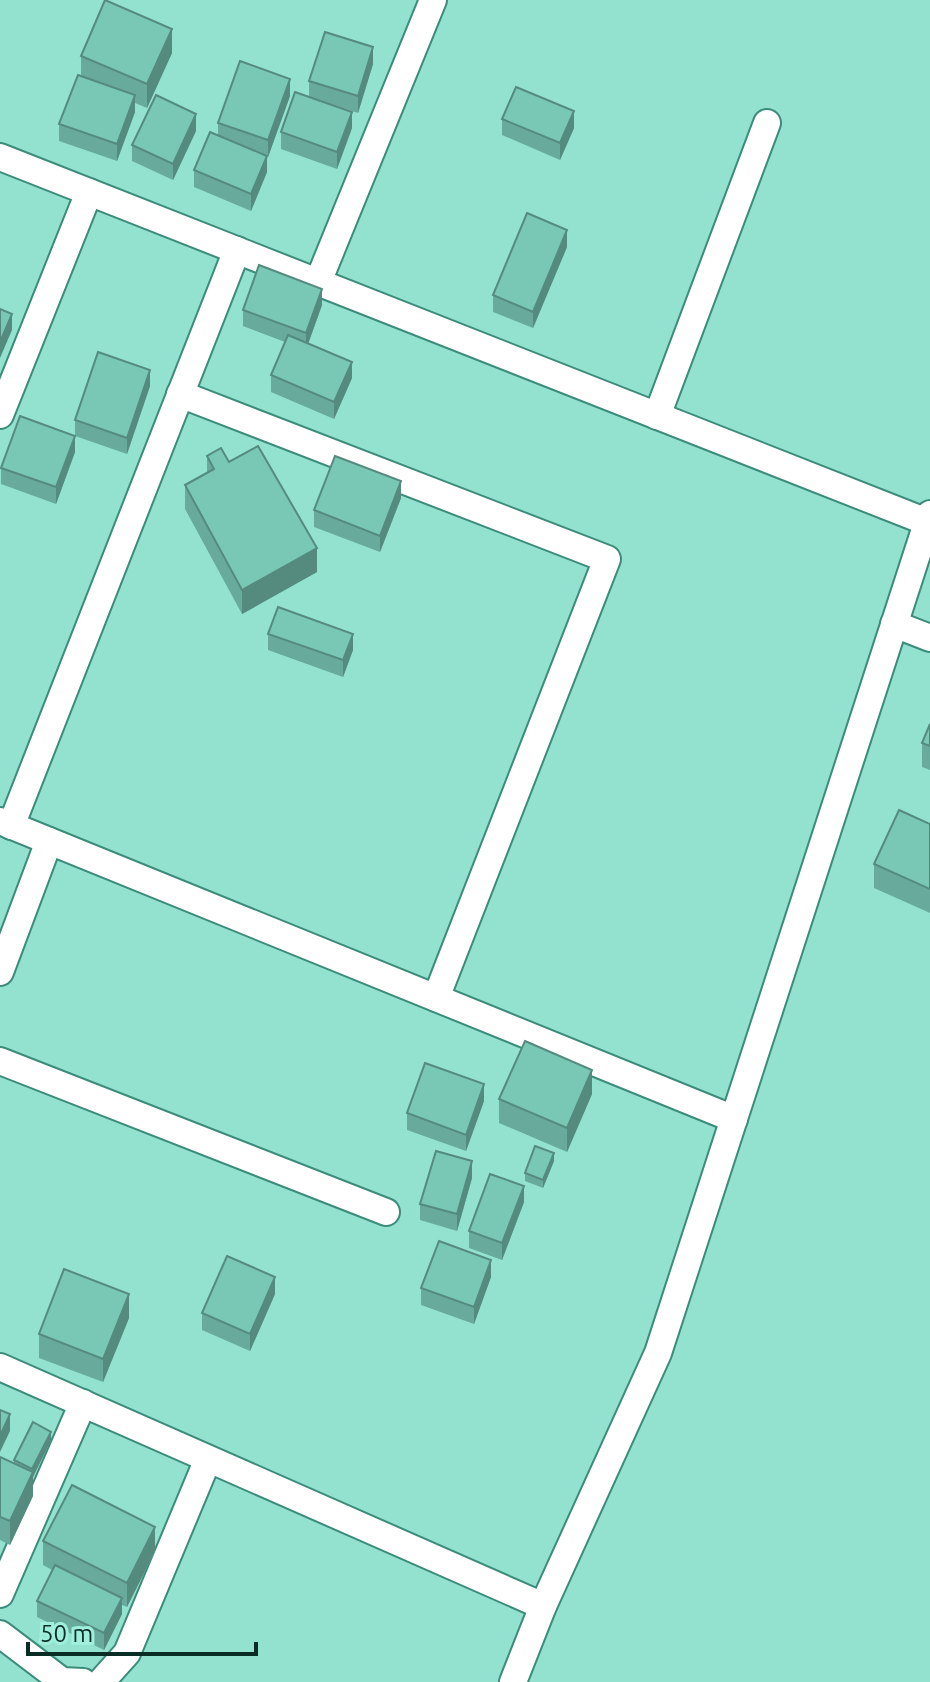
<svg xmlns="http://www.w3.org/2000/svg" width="930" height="1682" font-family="Ubuntu,sans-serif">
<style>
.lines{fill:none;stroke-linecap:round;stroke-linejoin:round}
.minor-casing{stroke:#3c8b7b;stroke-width:30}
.minor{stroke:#fff;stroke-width:26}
.wall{fill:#68ab9c}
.shaded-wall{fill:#558b7f}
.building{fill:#79c7b5;stroke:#558b7f;stroke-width:2}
</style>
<rect width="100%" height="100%" fill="#93e2cf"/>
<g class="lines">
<defs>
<g id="minor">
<path d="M0,157L927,522"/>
<path d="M318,282L433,0"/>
<path d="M180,394L607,559L436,998"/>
<path d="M0,415L89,192"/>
<path d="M657,416L767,123"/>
<path d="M894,624L930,638"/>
<path d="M0,821L734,1119"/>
<path d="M11,826L237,250"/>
<path d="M0,972L49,841"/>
<path d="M0,1061L386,1212"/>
<path d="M0,1367L543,1606"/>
<path d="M0,1594L83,1403"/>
<path d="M0,1634L62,1681L83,1682"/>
<path d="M101,1682L127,1653L208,1459"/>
<path d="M513,1682L543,1606L658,1353L930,514"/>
</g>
</defs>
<use href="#minor" class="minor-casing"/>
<use href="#minor" class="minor"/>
</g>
<g class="wall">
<path d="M172,53L147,108L135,103V112L117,161L59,141V124L81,76V56Z"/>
<path d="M373,64L358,113L327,103L352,128L337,169L281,149V132L309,97V81Z"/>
<path d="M290,96L268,157L267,156V172L251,211L194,187V170L218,136V123Z"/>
<path d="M502,119L574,128L560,160L502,135Z"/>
<path d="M196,131L173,180L132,161V145Z"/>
<path d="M567,247L533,328L493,312V295Z"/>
<path d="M322,305L308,343L352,378L334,419L271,392V375L285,342L243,326V310Z"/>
<path d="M150,386L127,454L75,436V452L56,504L1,484V468L75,436V420Z"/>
<path d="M207,456L229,462L317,572L242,614L185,509V485L207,473Z"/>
<path d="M401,498L380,552L314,527V510Z"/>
<path d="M268,634L353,650L343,677L268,650Z"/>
<path d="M930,724V770L922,767V743Z"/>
<path d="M930,824V913L874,888V864Z"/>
<path d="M592,1094L567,1152L499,1123V1099Z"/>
<path d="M484,1101L466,1151L407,1130V1113Z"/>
<path d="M554,1161L543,1188L525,1181V1173Z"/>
<path d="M472,1178L457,1231L420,1220V1204Z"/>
<path d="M524,1202L502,1260L469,1248V1231Z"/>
<path d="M491,1277L474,1324L421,1305V1288Z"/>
<path d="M275,1294L250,1351L202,1330V1313Z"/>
<path d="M129,1318L103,1382L39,1358V1334Z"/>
<path d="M51,1440L33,1477V1496L10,1545L0,1540V1457L14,1463V1460Z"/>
<path d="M43,1541L155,1551L127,1607L122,1605V1614L104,1650L37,1617V1601L52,1570L43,1565Z"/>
</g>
<g class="shaded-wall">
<path d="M172,29V53L147,108V84Z"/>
<path d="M373,47V64L358,113V96Z"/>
<path d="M290,79V96L268,157V140Z"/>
<path d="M135,95V112L117,161V144Z"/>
<path d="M574,111V128L560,160V143Z"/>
<path d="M352,112V128L337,169V152Z"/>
<path d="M196,114V131L173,180V164Z"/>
<path d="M267,156V172L251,211V194Z"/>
<path d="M567,230V247L533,328V312Z"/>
<path d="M322,289V305L306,350V333Z"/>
<path d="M12,314V330L0,358V342Z"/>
<path d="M352,362V378L334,419V402Z"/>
<path d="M150,370V386L127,454V438Z"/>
<path d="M75,436V452L56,504V487Z"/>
<path d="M401,481V498L380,552V536Z"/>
<path d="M317,548V572L242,614V590Z"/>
<path d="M353,634V650L343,677V660Z"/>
<path d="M592,1070V1094L567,1152V1128Z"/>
<path d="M484,1084V1101L466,1151V1135Z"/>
<path d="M554,1153V1161L543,1188V1180Z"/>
<path d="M472,1161V1178L457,1231V1214Z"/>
<path d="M524,1186V1202L502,1260V1243Z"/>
<path d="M491,1260V1277L474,1324V1307Z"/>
<path d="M275,1277V1294L250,1351V1334Z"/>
<path d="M129,1294V1318L103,1382V1359Z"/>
<path d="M10,1414V1431L0,1452V1436Z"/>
<path d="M51,1432V1440L33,1477V1496L10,1545V1521L32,1473V1469Z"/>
<path d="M155,1527V1551L127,1607V1583Z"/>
<path d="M122,1598V1614L104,1650V1633Z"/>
</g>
<g class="building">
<path d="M105,0L172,29L147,84L81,56Z"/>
<path d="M325,32L373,47L358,96L309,81Z"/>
<path d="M240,61L290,79L268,140L218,123Z"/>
<path d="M78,75L135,95L117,144L59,124Z"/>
<path d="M516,87L574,111L560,143L502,119Z"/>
<path d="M295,92L352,112L337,152L281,132Z"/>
<path d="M156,95L196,114L173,164L132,145Z"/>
<path d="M210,132L267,156L251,194L194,170Z"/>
<path d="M527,213L567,230L533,312L493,295Z"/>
<path d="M259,265L322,289L306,333L243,310Z"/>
<path d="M0,309L12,314L0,342Z"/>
<path d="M288,335L352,362L334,402L271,375Z"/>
<path d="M98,352L150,370L127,438L75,420Z"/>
<path d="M20,416L75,436L56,487L1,468Z"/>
<path d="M258,446L317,548L242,590L185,485L214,469L207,456L221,448L229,462Z"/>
<path d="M335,456L401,481L380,536L314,510Z"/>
<path d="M278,607L353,634L343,660L268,634Z"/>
<path d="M930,724V746L922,743Z"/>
<path d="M899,810L930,824V889L874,864Z"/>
<path d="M525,1041L592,1070L567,1128L499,1099Z"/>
<path d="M425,1063L484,1084L466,1135L407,1113Z"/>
<path d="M535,1146L554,1153L543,1180L525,1173Z"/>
<path d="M436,1151L472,1161L457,1214L420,1204Z"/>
<path d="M490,1174L524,1186L502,1243L469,1231Z"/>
<path d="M439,1241L491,1260L474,1307L421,1288Z"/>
<path d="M227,1256L275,1277L250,1334L202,1313Z"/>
<path d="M64,1269L129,1294L103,1359L39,1334Z"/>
<path d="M0,1410L10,1414L0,1436Z"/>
<path d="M33,1422L51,1432L32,1469L14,1460Z"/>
<path d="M0,1457L33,1472L10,1521L0,1517Z"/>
<path d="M72,1485L155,1527L127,1583L43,1541Z"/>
<path d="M55,1565L122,1598L104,1633L37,1601Z"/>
</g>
<path d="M28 1642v12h228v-12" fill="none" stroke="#092c25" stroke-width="4"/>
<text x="40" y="1642" font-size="24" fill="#092c25" stroke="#a0efdc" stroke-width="6" paint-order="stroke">50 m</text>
</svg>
